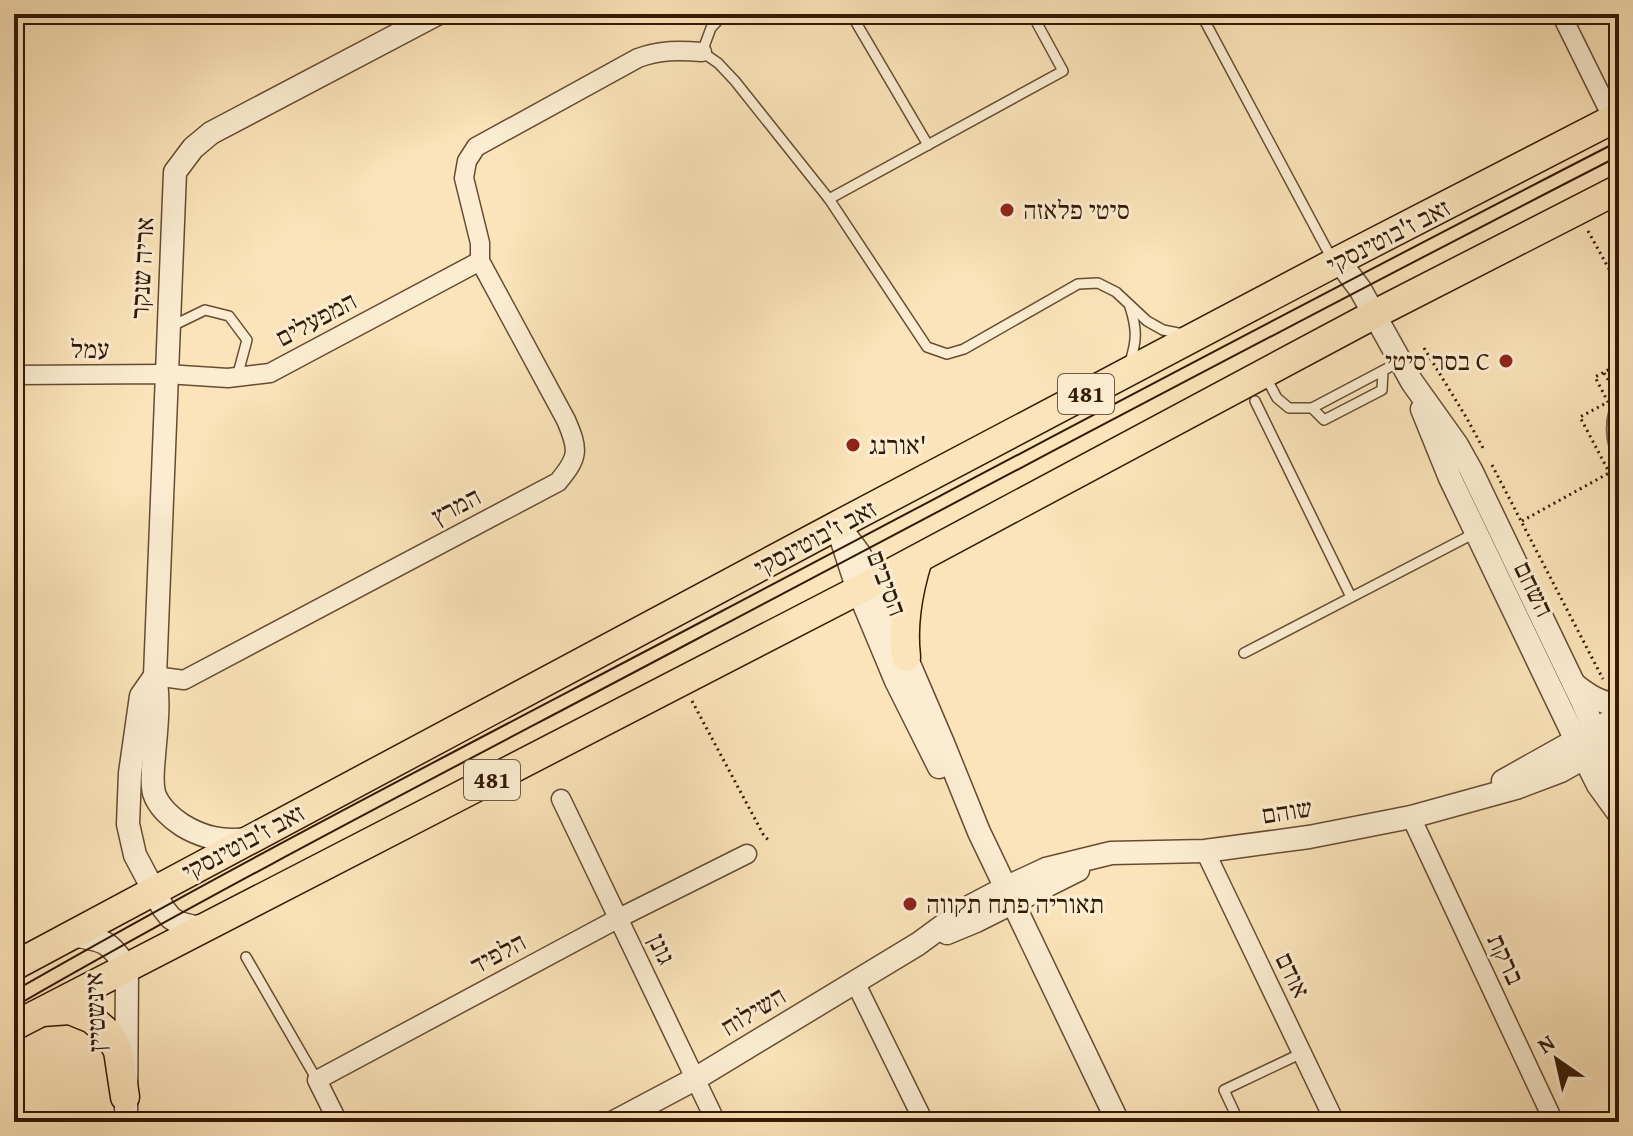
<svg xmlns="http://www.w3.org/2000/svg" width="1633" height="1136" font-family="'Gentium Book Plus','Frank Ruhl Libre',serif">
<style>
.park{fill:url(#park-tufts);stroke:#786e4a;stroke-width:2}
.lines{fill:none;stroke-linecap:round;stroke-linejoin:round}
.service-casing{stroke:#664c32;stroke-width:12}
.minor-casing{stroke:#664c32;stroke-width:21}
.tertiary-casing{stroke:#664c32;stroke-width:25}
.primary-casing{stroke:#341905;stroke-width:31}
.path{stroke:#341905;stroke-width:3;stroke-dasharray:2 4;stroke-linecap:butt}
.service{stroke:#fcedd2;stroke-width:9}
.minor{stroke:#fcedd2;stroke-width:18}
.tertiary{stroke:#fcedd2;stroke-width:22}
.primary{stroke:#fbe4b9;stroke-width:28}
.tram{stroke:#341905;stroke-width:2}
.poi-dot{fill:#8f2418;stroke:#fcedd2;stroke-width:3}
.labels{text-anchor:middle;stroke-width:6;stroke-linejoin:round;paint-order:stroke}
.shield{fill:#fcedd2;stroke:#705942;stroke-width:2}
.shield-label{font-size:24px;font-weight:bold;fill:#341905}
.poi-label{font-size:26px;fill:#341905;stroke:#fcedd2;text-anchor:start}
.street-label{font-size:26px;fill:#341905;stroke:#fcedd2}
</style>
<defs>
<pattern id="park-tufts" width="24" height="20" patternUnits="userSpaceOnUse" patternTransform="scale(2)"><rect width="24" height="20" fill="#bdc490"/><path d="M3 7l-1-3M5 7V3M7 7l1-3M15 17l-1-3M17 17v-4M19 17l1-3" fill="none" stroke="#a3a87b"/></pattern>
</defs>
<rect width="100%" height="100%" fill="#fbe4b9"/>
<filter id="stains"><feTurbulence type="fractalNoise" baseFrequency=".0025" numOctaves="4"/><feColorMatrix values="0 0 0 0 .2 0 0 0 0 .09 0 0 0 0 .02 0 0 0 .5 -.17"/></filter>
<radialGradient id="worn" r=".72"><stop offset=".6" stop-color="#630" stop-opacity="0"/><stop offset="1" stop-color="#630" stop-opacity=".3"/></radialGradient>
<path class="park" d="M1619,390V469C1603,445 1602,414 1619,390Z"/>
<g class="lines">
<defs>
<g id="service">
<path d="M724,14L711,28L702,52L718,63L735,81L829,199L927,347L947,354L964,349L1078,284L1098,283L1116,292L1147,321L1163,330L1183,334"/>
<path d="M851,14L928,145"/>
<path d="M1201,14L1333,261"/>
<path d="M829,199L1063,71L1032,14"/>
<path d="M1130,307C1137,329 1137,340 1130,362"/>
<path d="M170,327L205,310L229,316L247,340L237,377"/>
<path d="M1262,379L1269,383L1277,398L1289,408H1312L1401,361"/>
<path d="M1255,401L1351,597"/>
<path d="M1312,408L1324,420L1382,390L1383,371"/>
<path d="M1244,653L1475,533"/>
<path d="M246,957L317,1080"/>
<path d="M1239,1122L1224,1090L1302,1053"/>
</g>
<g id="minor">
<path d="M1561,14L1613,119"/>
<path d="M14,375L166,374L228,378L270,373L480,261"/>
<path d="M155,676L184,680L558,482C579,457 579,450 566,420L480,261V243L464,178L467,161L476,147L638,58C660,50 679,50 702,52"/>
<path d="M561,799L716,1122"/>
<path d="M1411,817L1554,1122"/>
<path d="M1205,851L1335,1122"/>
<path d="M855,982L924,1122"/>
<path d="M338,1122L317,1080L619,918L747,854"/>
</g>
<g id="tertiary">
<path d="M1339,261L1360,289L1412,382L1457,445L1471,470L1582,701L1612,771L1619,795"/>
<path d="M1422,409L1450,478L1585,759L1598,785L1619,814"/>
<path d="M838,525L859,553L874,582L943,743L979,832L1118,1122"/>
<path d="M841,538L858,590L896,681L939,767"/>
<path d="M155,676L141,696L130,773L128,824L135,855L163,908L171,918L179,923L194,927L210,925"/>
<path d="M1574,684C1589,696 1600,703 1619,705"/>
<path d="M1503,781L1619,716"/>
<path d="M247,839C223,842 203,838 182,825C171,818 158,806 154,793C151,781 153,768 154,756C156,729 160,703 155,676L175,172L193,148L211,133L437,14"/>
<path d="M947,933L976,921L1078,870"/>
<path d="M71,935C103,940 109,940 127,968L126,1122"/>
<path d="M614,1122L695,1079L918,944L967,908L1005,888L1046,869L1111,853L1205,851L1309,837L1411,817L1516,788L1561,771L1619,738"/>
</g>
<g id="primary">
<path d="M906,657C902,623 908,591 918,559"/>
<path d="M14,966L838,525L1334,263L1619,116"/>
<path d="M42,1012L70,1010L92,1019L109,1034L118,1051L125,1097"/>
<path d="M14,1026L874,582L1375,314L1619,189"/>
</g>
</defs>
<use href="#service" class="service-casing"/>
<use href="#minor" class="minor-casing"/>
<use href="#tertiary" class="tertiary-casing"/>
<use href="#primary" class="primary-casing"/>
<g class="path">
<path d="M1588,231L1619,287"/>
<path d="M1424,348L1466,417L1483,448"/>
<path d="M1619,364L1595,377L1608,402L1580,417L1619,491"/>
<path d="M1604,373L1619,397"/>
<path d="M1492,465L1603,679"/>
<path d="M1522,521L1609,473"/>
<path d="M692,701L763,834L769,841"/>
</g>
<use href="#service" class="service"/>
<use href="#minor" class="minor"/>
<use href="#tertiary" class="tertiary"/>
<use href="#primary" class="primary"/>
<g class="tram">
<path d="M14,991C246,858 485,736 722,611C1020,454 1318,295 1619,141"/>
<path d="M14,1007C238,878 469,760 697,639C1004,477 1310,314 1619,156"/>
</g>
</g>
<g class="poi-dot">
<circle cx="1007" cy="210" r="8"/>
<circle cx="1506" cy="361" r="8"/>
<circle cx="853" cy="445" r="8"/>
<circle cx="910" cy="904" r="8"/>
</g>
<g class="labels">
<g class="shield">
<rect x="1058" y="374" width="56" height="40" rx="6"/>
<rect x="464" y="760" width="56" height="40" rx="6"/>
</g>
<g class="shield-label">
<text x="1086" y="402">481</text>
<text x="492" y="788">481</text>
</g>
<g class="poi-label">
<text x="1023" y="219">סיטי פלאזה</text>
<text x="1490" y="370" text-anchor="end">בסר סיטי C</text>
<text x="869" y="454">אורנג'</text>
<text x="926" y="913">תאוריה פתח תקווה</text>
</g>
<g class="street-label">
<text transform="translate(1388 236) rotate(-27)" y="9">זאב ז'בוטינסקי</text>
<text transform="translate(142 268) rotate(-87)" y="9">אריה שנקר</text>
<text transform="translate(316 319) rotate(-28)" y="9">המפעלים</text>
<text x="90" y="358">עמל</text>
<text transform="translate(456 506) rotate(-28)" y="9">המרץ</text>
<text transform="translate(815 538) rotate(-28)" y="9">זאב ז'בוטינסקי</text>
<text transform="translate(887 583) rotate(69)" y="9">הסיבים</text>
<text transform="translate(1534 589) rotate(64)" y="9">השחם</text>
<text transform="translate(1287 811) rotate(-9)" y="9">שוהם</text>
<text transform="translate(243 842) rotate(-28)" y="9">זאב ז'בוטינסקי</text>
<text transform="translate(662 949) rotate(65)" y="9">גונן</text>
<text transform="translate(498 953) rotate(-28)" y="9">הלפיד</text>
<text transform="translate(1506 959) rotate(65)" y="9">ברקת</text>
<text transform="translate(1293 975) rotate(64)" y="9">אודם</text>
<text transform="translate(753 1011) rotate(-31)" y="9">השילוח</text>
<text transform="translate(95 1012) rotate(-93)" y="9">אינשטיין</text>
</g>
</g>
<rect width="1633" height="1136" fill="none" stroke="#fbe4b9" stroke-width="48"/>
<rect x="16" y="16" width="1601" height="1104" fill="none" stroke="#341905" stroke-width="4"/>
<rect x="24" y="24" width="1585" height="1088" fill="none" stroke="#341905" stroke-width="2"/>
<g transform="translate(1557 1060) rotate(326)" stroke="#fcedd2" stroke-width="6" paint-order="stroke">
<path d="M0-6L14 30L0 20L-14 30Z" fill="#341905"/>
<text y="-12" font-size="22" font-weight="bold" text-anchor="middle" fill="#341905">N</text>
</g>
<rect width="100%" height="100%" filter="url(#stains)"/>
<rect width="100%" height="100%" fill="url(#worn)"/>
</svg>
